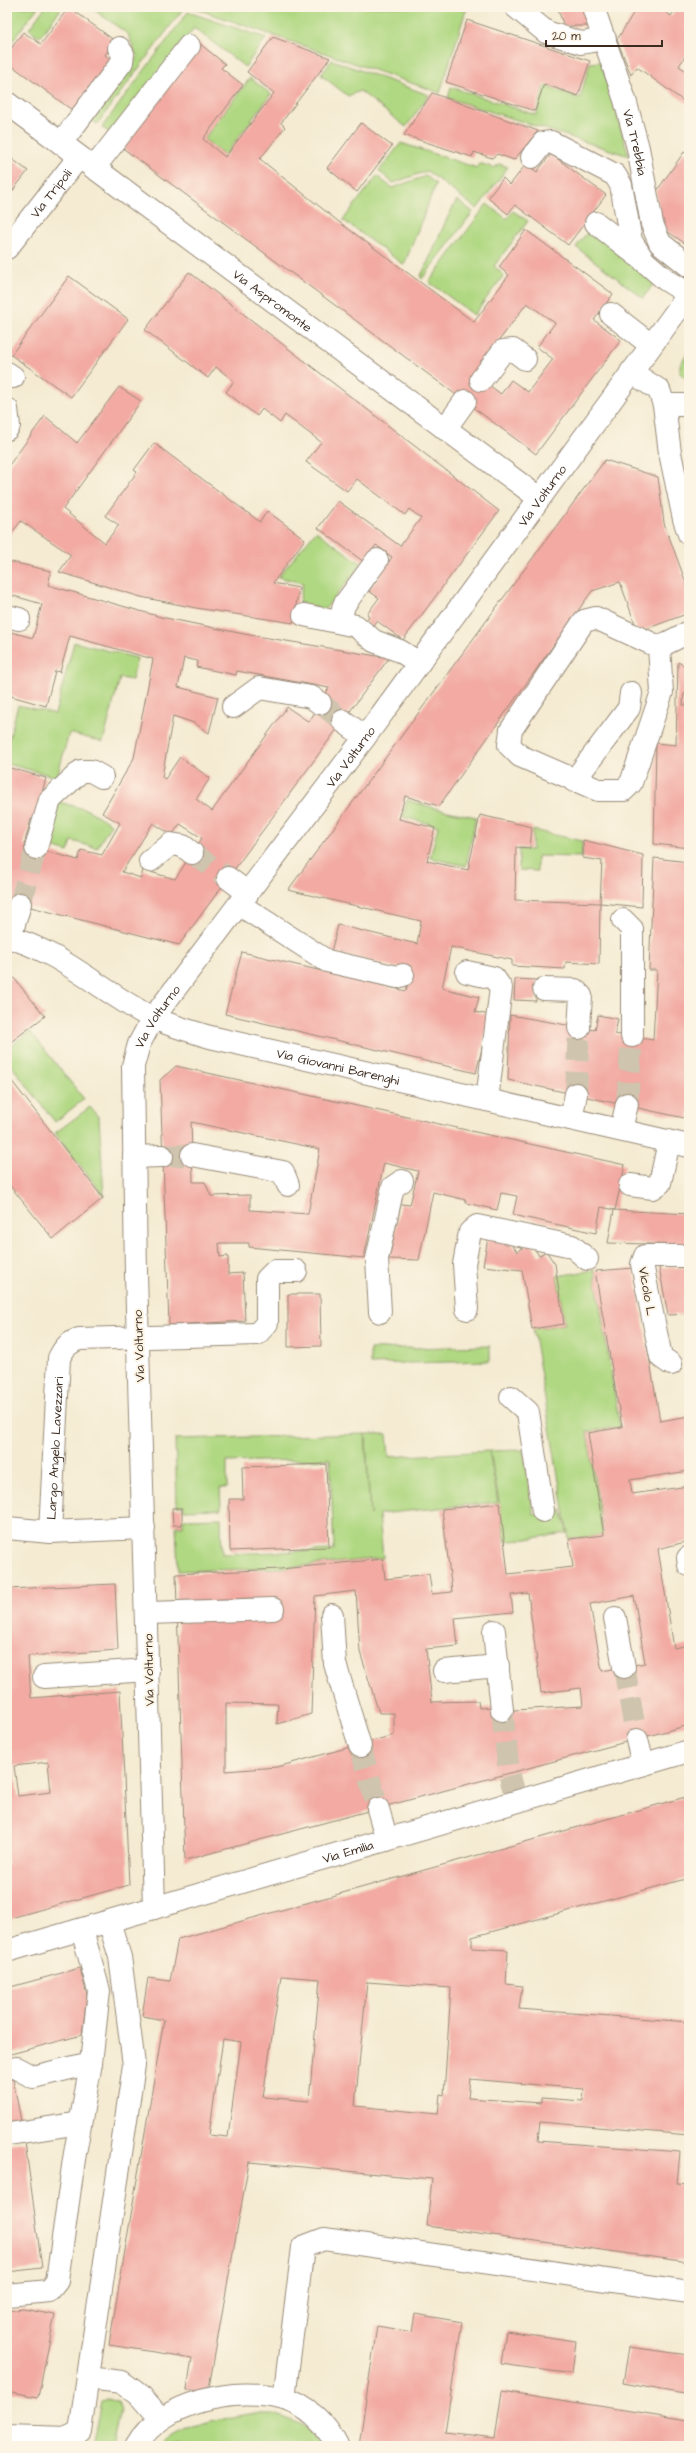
<svg xmlns="http://www.w3.org/2000/svg" width="696" height="2453" font-family="'Architects Daughter',sans-serif">
<style>
.green{fill:#b0d882;stroke:#768150}
.building{fill:#f2aaa3;fill-rule:evenodd}
.lines{fill:none;stroke-linecap:round;stroke-linejoin:round}
.minor-tunnel{stroke:#cfc4ae;stroke-width:22;stroke-dasharray:22 11;stroke-linecap:butt}
.minor-casing{stroke:#988a78;stroke-width:24}
.minor{stroke:#fff;stroke-width:22}
.labels{text-anchor:middle;stroke-width:4;stroke-linejoin:round;paint-order:stroke}
.street-label{font-size:13px;fill:#3b2a1e;stroke:#fcf5e5}
</style>
<rect width="100%" height="100%" fill="#fcf5e5"/>
<filter id="ink" filterUnits="userSpaceOnUse"><feTurbulence type="fractalNoise" baseFrequency=".025" numOctaves="2"/><feDisplacementMap in="SourceGraphic" scale="8" xChannelSelector="R" yChannelSelector="G"/><feConvolveMatrix kernelMatrix="1 2 1 2 8 2 1 2 1" color-interpolation-filters="sRGB"/></filter>
<filter id="wash" filterUnits="userSpaceOnUse"><feTurbulence type="fractalNoise" baseFrequency=".012" numOctaves="4" result="noise"/><feDisplacementMap in="SourceGraphic" scale="16" xChannelSelector="R" yChannelSelector="G"/><feGaussianBlur stdDeviation="0.9" result="paint"/><feColorMatrix in="noise" values="0 0 0 0 0 0 0 0 0 0 0 0 0 0 0 0 0 1.4 0 .05"/><feComposite in="paint" operator="in"/></filter>
<g filter="url(#wash)">
<rect width="100%" height="100%" fill="#f4ebd2"/>
<g class="green">
<path d="M7,7H38L7,48V26L12,19L7,16Z"/>
<path d="M45,7H62L40,37L29,29Z"/>
<path d="M90,7H180L183,9L97,124L90,119L137,57L128,34Z"/>
<path d="M191,7H469L465,13L440,93Z"/>
<path d="M188,12L266,38L245,67L194,28L112,135L102,127Z"/>
<path d="M332,60L429,95L406,127L360,91L348,96L321,75Z"/>
<path d="M601,62L629,156L448,98L451,87L536,115L545,86L580,98L590,63Z"/>
<path d="M250,78L271,94L225,155L204,139Z"/>
<path d="M401,143L477,168L479,163L494,168L499,164L508,167L477,209L427,171L393,183L379,171Z"/>
<path d="M377,176L392,188L426,176L436,184L404,265L343,220Z"/>
<path d="M457,200L473,212L422,279L420,277C434,252 442,225 457,200Z"/>
<path d="M487,204L507,219L513,211L528,221L494,266L504,275L474,315L429,282Z"/>
<path d="M589,230L656,281L643,298L576,247Z"/>
<path d="M689,351V382L680,373V365Z"/>
<path d="M316,531L362,564L325,609L299,603L303,583L278,577Z"/>
<path d="M74,642L137,658L132,680L120,678L103,742L69,733L57,777L7,764V747L18,705L55,714Z"/>
<path d="M407,800L438,809L476,817L466,866L430,858L438,826L403,817Z"/>
<path d="M59,802L88,810L111,824L97,848L72,841L68,852L46,845Z"/>
<path d="M533,830L582,841V857L537,856V871L519,870V849L532,850Z"/>
<path d="M30,1031L84,1099L55,1122L7,1060V1049Z"/>
<path d="M90,1107L99,1118L104,1196L55,1133Z"/>
<path d="M594,1270L620,1427L587,1432L603,1535L569,1539L533,1329L565,1324L557,1276Z"/>
<path d="M490,1346V1361L370,1364V1349Z"/>
<path d="M365,1434L370,1515L366,1434H387L389,1457L489,1451L498,1502L379,1514L383,1558L281,1568L178,1571L176,1526H183V1519L221,1518L222,1554L334,1550L330,1459L227,1462V1488H220L221,1509L184,1510L183,1506H177L175,1439Z"/>
<path d="M523,1450L534,1515L562,1510L567,1533L506,1542L490,1451Z"/>
<path d="M107,2399L117,2401L120,2409L112,2446H92L101,2402Z"/>
<path d="M248,2414H273L301,2424L322,2446H161C174,2428 227,2418 248,2414Z"/>
</g>
<g id="blocks">
<g class="building">
<path d="M69,7L115,41L105,55L114,62L76,113L7,62V54L23,32L41,44Z"/>
<path d="M557,7H584L591,26H564Z"/>
<path d="M637,7H658L671,16L677,7H689V50L679,66L689,73V105L637,67L631,75L617,40Z"/>
<path d="M467,20L590,61L578,96L544,84L535,111L446,82Z"/>
<path d="M273,37L330,58L281,123L285,127L260,159L339,222L474,322L509,275L499,267L526,230L613,294L594,320L621,340L536,454L120,146L199,43L225,64L221,68L243,85L203,139L225,157L274,93L247,72ZM527,303L555,323L537,347L553,359L528,392L511,380L501,394L474,374Z"/>
<path d="M432,93L538,131L514,160L497,154L492,158L474,152L472,157L404,135Z"/>
<path d="M361,123L392,146L357,192L327,168Z"/>
<path d="M684,152L689,155V246L662,228L656,192Z"/>
<path d="M551,154L606,195L568,245L515,205L508,214L488,198L503,178L510,185L526,164L537,172Z"/>
<path d="M7,155L28,171L7,198Z"/>
<path d="M189,272L499,511L403,640L377,621L373,627L365,622L369,616L367,614L379,598L369,591L392,557L376,545L364,562L318,528L338,501L400,546L421,518L409,509L405,515L357,479L347,491L306,462L321,442L285,415L280,423L262,409L257,416L226,392L234,381L216,367L208,378L145,330Z"/>
<path d="M69,276L128,319L71,397L11,355Z"/>
<path d="M119,387L141,401L63,509L105,543L119,525L105,516L137,472L134,470L154,443L260,522L267,511L305,539L273,583L299,588L293,623L196,608L141,597L59,572L71,555L21,521L7,539V468L45,416L77,443Z"/>
<path d="M605,460L658,477L664,523L689,591V613L638,632L620,582L592,591L439,806L405,796L399,819L435,828L427,861L468,870L480,815L532,827L530,848L516,847L515,900L600,903L599,964L566,962L565,969L512,966V960L451,947L442,988L479,997L475,1012L490,1015L476,1073L225,1014L242,952L406,991L411,971L331,952L338,925L417,944L421,921L288,890Z"/>
<path d="M7,561L51,571L48,585L161,617L244,634L389,658L179,945L7,901V767L46,778L35,820L31,819L24,845L78,860L81,850L102,855L120,823L102,813L134,758L153,659L70,636L60,672L55,671L46,706L7,695V631L33,638L42,604L7,594ZM184,658L198,661L196,667L236,675L237,671L329,688L309,722L287,707L212,811L196,799L210,778L180,757L165,779L162,777L173,716L194,723L209,733L218,697L178,687ZM153,823L172,835L180,824L202,838L175,879L143,870L141,878L122,872Z"/>
<path d="M678,662L687,667L689,665V692L684,694L683,705H689V848L654,844L656,743L676,745Z"/>
<path d="M583,840L643,855L642,907L600,903L602,861L583,858Z"/>
<path d="M654,858L689,862V1119L508,1080L510,1015L595,1030L598,1015L618,1019L615,1034L653,1040L657,970H649Z"/>
<path d="M13,977L45,1016L7,1045V981Z"/>
<path d="M515,979L537,980L536,1001L514,1000Z"/>
<path d="M176,1066L625,1165L615,1210L601,1207L596,1233L513,1215L517,1196L501,1193L497,1210L466,1203V1200L433,1192L419,1260L389,1259L401,1204L410,1205L418,1171L384,1163L364,1258L249,1247V1243H219L220,1257L228,1256V1274L243,1273L245,1321L169,1325L160,1080ZM191,1122L320,1149L308,1214L250,1210V1195L211,1196L205,1182H193Z"/>
<path d="M7,1075L103,1198L53,1239L7,1182Z"/>
<path d="M614,1210L689,1214V1245L608,1243Z"/>
<path d="M488,1238L512,1244L517,1252L531,1243L539,1256L546,1251L555,1264L564,1324L532,1329L522,1270L483,1266Z"/>
<path d="M659,1267L689,1268V1314L668,1315Z"/>
<path d="M634,1268L660,1421L689,1416V1471L630,1480L632,1494L689,1486V1541L658,1549L674,1648L689,1645V1725L185,1860L176,1574L280,1569L383,1559L385,1579L429,1574L432,1594L452,1592L442,1509L500,1503L508,1574L573,1567L569,1539L604,1535L588,1433L622,1427L595,1271ZM356,1591L360,1652L379,1713H394V1735L277,1767L226,1771V1703L278,1704L277,1724L311,1714L315,1596ZM528,1593L541,1693L581,1688L583,1706L497,1711V1707L479,1708L478,1701L432,1702L426,1649L458,1646L455,1618L513,1612L511,1595ZM634,1596L645,1663L602,1671L590,1604Z"/>
<path d="M288,1294H320L321,1346L288,1347Z"/>
<path d="M326,1464L329,1547L230,1551L229,1499H243L242,1467Z"/>
<path d="M172,1508H182V1525H173Z"/>
<path d="M115,1584L118,1650L28,1656L31,1698L120,1691L129,1885L7,1919V1589ZM48,1762L51,1792L18,1796L14,1766Z"/>
<path d="M689,1796V1878L472,1937V1948L508,1950L506,1984L522,1986L519,2009L689,2022V2135L540,2122L538,2141L680,2152L677,2184L689,2185V2262L427,2226L432,2179L249,2162L208,2393L187,2389L192,2358L109,2345L164,2020L142,2016L148,1978L170,1981L178,1939ZM281,1976L320,1979L309,2101L263,2097ZM367,1982L451,1988L444,2095L440,2094L438,2114L355,2106ZM223,2039L241,2042L228,2137L209,2135ZM470,2079L584,2089L583,2101L541,2098V2103L468,2098Z"/>
<path d="M80,1968L87,1995L82,2035L7,2055V1988Z"/>
<path d="M13,2079L21,2121L7,2123V2080Z"/>
<path d="M25,2142L42,2268L7,2272V2144Z"/>
<path d="M23,2309L55,2315L38,2397L7,2391V2311Z"/>
<path d="M415,2314L462,2322L445,2432L495,2438L502,2391L689,2420V2446H359L377,2326L412,2332Z"/>
<path d="M506,2331L576,2341L572,2374L501,2364Z"/>
<path d="M629,2347L689,2355V2395L623,2383Z"/>
</g>
</g>
</g>
<g filter="url(#ink)">
<use href="#blocks" fill-opacity="0" stroke="#988a78" stroke-width="1"/>
<g class="lines">
<g class="minor-tunnel">
<path d="M320,703L343,721"/>
<path d="M192,853L228,878"/>
<path d="M20,904L36,848"/>
<path d="M576,1094L579,1028"/>
<path d="M627,1104L632,1036"/>
<path d="M162,1156L192,1155"/>
<path d="M624,1667L637,1740"/>
<path d="M502,1710L509,1773L517,1802"/>
<path d="M360,1746L378,1809"/>
</g>
<defs>
<g id="minor">
<path d="M516,7L546,32L581,43L605,39"/>
<path id="s1" d="M593,7L625,100L638,148L652,224L660,243L689,266"/>
<path id="s2" d="M7,103L539,498"/>
<path d="M61,143L122,62L123,54L119,48"/>
<path d="M532,157L543,143L551,142L615,175L621,185L631,241L644,261L666,280L689,294"/>
<path d="M94,168L189,46"/>
<path d="M596,223L638,256"/>
<path id="s3" d="M7,248L79,157"/>
<path d="M611,314L651,345"/>
<path d="M631,372L659,390L664,405L670,453L684,519L689,534"/>
<path d="M7,373L13,377"/>
<path d="M481,380L503,351L513,350L525,359"/>
<path d="M664,405H689"/>
<path d="M7,409L9,426L7,429"/>
<path d="M445,429L465,401"/>
<path d="M304,615L356,626L374,641L400,651L419,663"/>
<path d="M7,616L19,619"/>
<path d="M596,618L659,647L662,692L631,783L624,790H598L520,756L509,745L511,730L584,621Z"/>
<path d="M340,622L344,605L377,560"/>
<path d="M659,647L689,632"/>
<path d="M233,707L259,688L311,697L320,703"/>
<path d="M343,721L365,737"/>
<path d="M574,781L629,708L631,693"/>
<path d="M36,848L50,800L81,771H91L102,777"/>
<path d="M150,861L171,844L183,846L192,853"/>
<path d="M228,878L248,893"/>
<path d="M240,905L327,961L397,977L403,975"/>
<path d="M623,920L632,929V1036"/>
<path id="s4" d="M7,937C55,950 91,982 133,1007C157,1022 183,1029 210,1037L689,1146"/>
<path d="M10,938L20,904"/>
<path d="M467,972L494,978L501,988L487,1100"/>
<path d="M544,989L575,990L581,996L579,1028"/>
<path d="M571,1119L576,1094"/>
<path d="M621,1130L627,1104"/>
<path d="M192,1155L283,1172L288,1185"/>
<path d="M134,1157L162,1156"/>
<path d="M630,1185L653,1188L660,1183L669,1142"/>
<path d="M467,1309L464,1264L470,1232L477,1226L572,1246L587,1259"/>
<path d="M380,1312L377,1259L393,1187L402,1181"/>
<path d="M671,1364L661,1357L642,1264L645,1256H689"/>
<path d="M511,1397L528,1412L543,1511"/>
<path d="M7,1528L50,1532"/>
<path id="s5" d="M144,1528L50,1532L59,1358C64,1348 68,1343 79,1339L257,1334L267,1323V1279L275,1271H296"/>
<path d="M688,1558L689,1565"/>
<path d="M147,1613L273,1609"/>
<path d="M332,1615L335,1664L360,1746"/>
<path d="M615,1618L624,1667"/>
<path d="M494,1631L502,1710"/>
<path d="M444,1671L498,1666"/>
<path d="M44,1677L148,1670"/>
<path d="M637,1740L643,1764"/>
<path d="M378,1809L387,1840"/>
<path id="s6" d="M154,1908L136,1274L133,1066L139,1044L153,1018L365,737L689,294"/>
<path id="s7" d="M7,1951L689,1751"/>
<path d="M16,2068L33,2077L91,2063"/>
<path d="M9,2134L80,2123"/>
<path d="M7,2295L49,2291L57,2281L74,2159L91,2063L99,1991L82,1930"/>
<path d="M88,2378L122,2382L142,2397L160,2418"/>
<path d="M284,2399L303,2247L324,2239L689,2292"/>
<path d="M7,2436L68,2438L80,2431L134,2065L120,1957L109,1922"/>
<path d="M136,2446C161,2401 237,2386 284,2399C307,2405 327,2425 337,2446"/>
</g>
</defs>
<use href="#minor" class="minor-casing"/>
<use href="#minor" class="minor"/>
</g>
</g>
<g class="labels">
<g class="street-label">
<text dy="5" stroke="none"><textPath href="#s1" startOffset="142">Via Trebbia</textPath></text>
<text dy="5" stroke="none"><textPath href="#s3" startOffset="70">Via Tripoli</textPath></text>
<text dy="5" stroke="none"><textPath href="#s2" startOffset="331">Via Aspromonte</textPath></text>
<text dy="5" stroke="none"><textPath href="#s6" startOffset="1546">Via Volturno</textPath></text>
<text dy="5" stroke="none"><textPath href="#s6" startOffset="1222">Via Volturno</textPath></text>
<text dy="5" stroke="none"><textPath href="#s6" startOffset="898">Via Volturno</textPath></text>
<text dy="5" stroke="none"><textPath href="#s4" startOffset="359">Via Giovanni Barenghi</textPath></text>
<text transform="translate(648 1291) rotate(80)" y="5">Vicolo L</text>
<text transform="translate(138 1346) rotate(-92)" y="5">Via Volturno</text>
<text dy="5" stroke="none"><textPath href="#s5" startOffset="178">Largo Angelo Lavezzari</textPath></text>
<text transform="translate(148 1670) rotate(-91)" y="5">Via Volturno</text>
<text dy="5" stroke="none"><textPath href="#s7" startOffset="355">Via Emilia</textPath></text>
</g>
</g>
<rect width="696" height="2453" fill="none" stroke="#fcf5e5" stroke-width="24"/>
<path d="M546 40v6h116v-6" fill="none" stroke="#3b2a1e" stroke-width="2"/>
<text x="552" y="40" font-size="12" fill="#3b2a1e" stroke="#fcf5e5" stroke-width="3" paint-order="stroke">20 m</text>
</svg>
